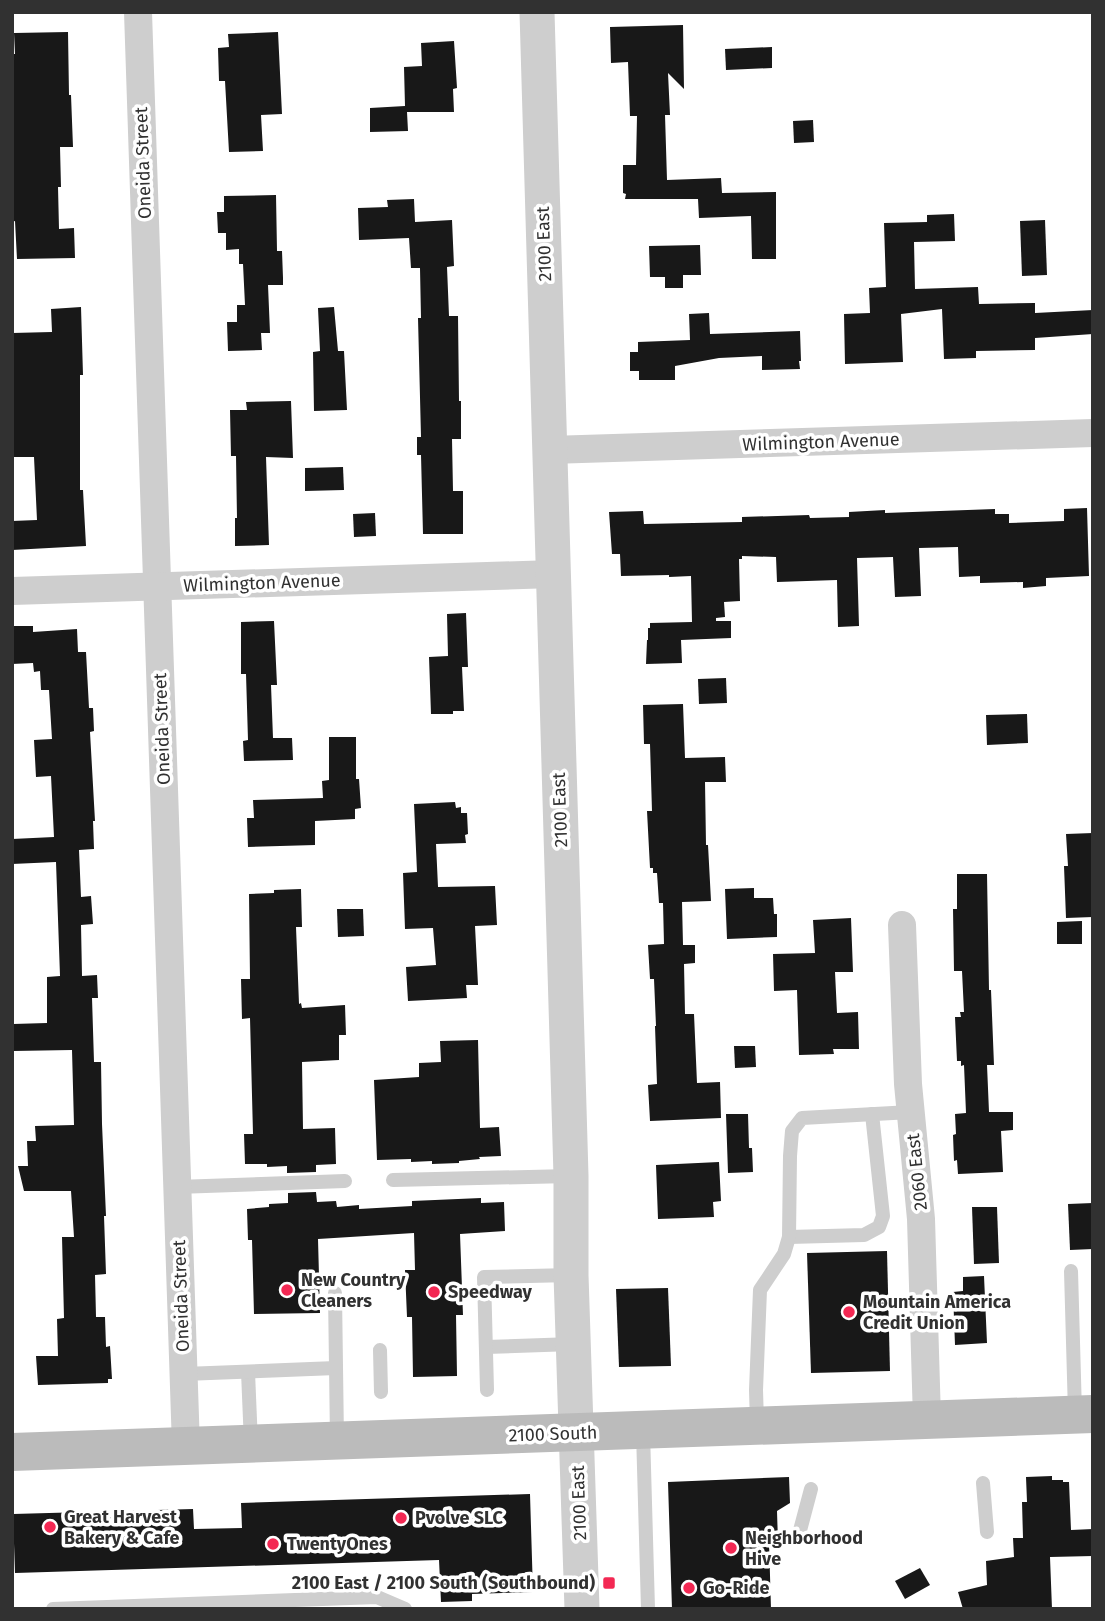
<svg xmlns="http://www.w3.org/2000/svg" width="1105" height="1621" font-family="'Fira Sans',sans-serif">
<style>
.building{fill:#181818}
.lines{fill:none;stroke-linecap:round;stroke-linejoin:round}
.service{stroke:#cecece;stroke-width:14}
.minor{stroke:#cecece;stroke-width:28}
.tertiary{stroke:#cecece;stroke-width:35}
.secondary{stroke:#bbb;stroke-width:38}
.poi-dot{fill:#f32853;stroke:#fff;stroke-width:2.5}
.labels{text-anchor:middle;stroke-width:7;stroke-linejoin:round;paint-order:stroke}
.street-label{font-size:18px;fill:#313131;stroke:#fff}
.poi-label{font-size:18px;font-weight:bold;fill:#313131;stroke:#fff;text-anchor:start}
</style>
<rect width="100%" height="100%" fill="#fff"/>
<g class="building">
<path d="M683,25L684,89L668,73L670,115H665L667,180L721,178L722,193L776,192V259H752L751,216L699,218L698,199H625L626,194L623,193V165H636L637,116H630L628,62L611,63L610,27Z"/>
<path d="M68,32L69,95H71L73,147H60L61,187H58L59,229L74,228L75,258L17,259L15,221L12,222V54H15L14,33Z"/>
<path d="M278,32L282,114L261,115L263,151L229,152L225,81H219L218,48L229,47L228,34Z"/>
<path d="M454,41L457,88L453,89L454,112H407L408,131L370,132V108L405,106L404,67L422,66L421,43Z"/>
<path d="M772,47V68L726,70L725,49Z"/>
<path d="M813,120L814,142L794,143L793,121Z"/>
<path d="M276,195L277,251H282L283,278V285H268L270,333H261L262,350L228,351L227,322H237V305H245L243,264H239V249L226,250V233H218L217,212H224V196Z"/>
<path d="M414,199L415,222L452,220L454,266L447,267L449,316H458L459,401H461V439H452L453,491H463V534H423L421,455H417V437H421L418,318H421L420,268H411L409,238L359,240L358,208L388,207L387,200Z"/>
<path d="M954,214L955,241L914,242L915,289L978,287L979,304L1035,303V313L1093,310V334L1035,338V350L976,351V358L944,359L942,309L901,314L903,362L845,364L844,314L870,313L869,288L886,287L884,223L927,222V215Z"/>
<path d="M1045,220L1047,275L1022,276L1020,221Z"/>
<path d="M700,245L701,275H683V288H665V277H650L649,246Z"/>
<path d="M81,307L83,375H80V490H83L86,546L12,550V521L37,520L34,457H12V333L52,332L51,309Z"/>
<path d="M334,307L338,351H344L347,410L314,411L313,352L320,351L318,308Z"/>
<path d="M709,313L710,334L800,331L801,361H799L800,369L762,370V356L719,358L675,366V380H639V371H630V352H638V342L690,340L689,314Z"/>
<path d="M291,401L293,458L266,457L269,545L235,546V518H237L236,456H231L230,410H247L246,402Z"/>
<path d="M343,467L344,490L305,491V468Z"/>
<path d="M1087,508L1089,576L1046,578V586L1023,588V582L980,583V576L959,577L958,547L919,548L921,596L895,597L893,557L857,558L859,626L838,627L837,580L777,582L776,557L742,556V559H739L740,601L724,602L725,617L716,618V621H731V638L681,640L682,663L646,664L647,640H648V628H650V623L692,622L691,576L669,577V575L621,576L620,554H612L609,512L643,511L644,524L742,522V517L809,515L810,518L849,517V512L885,510V513L995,509V514H1009V523L1064,521V509Z"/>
<path d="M375,513L376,536L354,537L353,514Z"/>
<path d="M466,613L468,667H462L464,711H453V714H431L429,657L448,656L447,614Z"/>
<path d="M274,621L277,685H271L273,738H292L293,760L244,761L243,741L248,740L246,674H241V622Z"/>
<path d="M12,626H33V632L77,629L78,652H86L89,708H93L94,731L90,732L95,821H93L94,849L79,850L81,897L91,896L93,924L81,925L82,976L97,975L98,998H92L94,1062H101L102,1124L106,1216H104L106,1274L95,1275L96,1317H105L106,1347L110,1346L112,1379H108V1383L38,1385L36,1356H58L57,1319L64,1318L62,1237H74L71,1191H24L18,1166H28L27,1141H36L35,1126L74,1125L72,1050L13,1051V1024L47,1023V977L60,976L56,862L12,864V839L54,837L51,776L36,777L34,740L52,739L49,690H41L40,671L34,672L33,663L12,664Z"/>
<path d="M726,678L727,703L699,704L698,679Z"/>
<path d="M683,704L685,758L725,757L726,782H705L706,845H708L711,901L682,902L683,945H695V963L684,964L685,1014H694L697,1083L720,1082L721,1118L650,1121L648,1085L657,1084L655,1026H656L654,979H650L648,945L664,944L663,903H659L657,873H653V868H650L647,811H652L650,744H644L643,705Z"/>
<path d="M1027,714L1028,743L987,745L986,715Z"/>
<path d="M329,737H356V779H359L361,808L355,809V819L315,821V845L248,847L247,818H254L253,800L323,798L322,781L329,780Z"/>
<path d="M455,802L456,808L461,807V813H467L468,834L465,835L466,843L436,844L438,887L495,886L497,925L475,926L478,985H466L467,998L408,1001L406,967L436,965L433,928L405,929L403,873L417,872L414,804Z"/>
<path d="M1093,833V917L1066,918L1064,866H1068L1066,834Z"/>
<path d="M957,874H987L989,990H991L994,1065H987L989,1112H1013V1130L1001,1131L1003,1172L958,1174L957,1160L954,1161L953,1135L956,1134L955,1114L966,1113L964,1065L961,1066V1061H957L955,1017H961L960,1012H964L962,971H954L953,909H957Z"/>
<path d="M754,888V898H773L774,914H777V937L727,939L725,889Z"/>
<path d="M301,889L302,927H296L299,1004L301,1003L302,1008L345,1005L346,1035H339V1060L302,1062L303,1129L335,1128L336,1164L316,1165V1172L287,1173V1166L267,1167V1164H245L244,1134H253L250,1018L242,1019L241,979H250L249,894L274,893V890Z"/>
<path d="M337,909H363L364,936L338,937Z"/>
<path d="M851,918L853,972H835L837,1013L858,1012L859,1049H833L834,1054L799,1055L797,990L774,991L773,954L815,953L813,920Z"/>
<path d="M1082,921V944H1057V922Z"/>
<path d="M478,1040L480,1128L499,1127L501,1156L479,1157L480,1159L459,1161V1163L432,1164V1161L411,1162V1159L377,1160L374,1080L419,1077V1063L441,1062L440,1041Z"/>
<path d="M734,1046H755L756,1067L735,1068Z"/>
<path d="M726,1114H748L749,1148H752L753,1172L728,1173Z"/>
<path d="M719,1162L721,1201L713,1202L714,1217L658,1219L656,1165Z"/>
<path d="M316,1192L317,1202L336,1201L337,1207L359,1205V1209L412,1206V1201L481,1198V1203L504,1202L505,1231L460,1234L463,1315H456L457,1376L413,1377L412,1317H407L405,1270H415L414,1233L318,1239L320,1313L254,1314L252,1240H248L247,1209L269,1207V1204L288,1203V1193Z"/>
<path d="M1093,1203V1249L1070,1250L1068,1204Z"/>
<path d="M972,1207H997L999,1263L974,1264Z"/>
<path d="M887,1251L890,1371L811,1373L807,1253Z"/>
<path d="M984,1276L987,1343L955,1345L953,1292L963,1291V1277Z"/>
<path d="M668,1288L671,1366L619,1367L616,1289Z"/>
<path d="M1052,1476V1480H1063V1482H1069L1071,1530L1093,1529V1556L1050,1557L1052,1609H963L958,1592L987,1585L986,1561L1014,1557L1013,1538H1023L1022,1502H1027L1026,1477Z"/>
<path d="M789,1477L790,1503L777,1511L778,1542H769L771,1609H672L668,1482Z"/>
<path d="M530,1494L533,1592L472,1594V1601L441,1602L439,1560L15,1573L13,1514L193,1509L194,1529L242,1528L241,1503Z"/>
<path d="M920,1568L930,1585L905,1599L895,1581Z"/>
</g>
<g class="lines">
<g class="service">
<path d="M393,1180L570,1176"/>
<path d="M177,1187L345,1181"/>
<path d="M789,1237L864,1235L879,1227L883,1216L872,1114"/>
<path d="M1071,1271L1075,1413"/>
<path d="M335,1293L337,1440"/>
<path d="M486,1347L573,1344"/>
<path d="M380,1350L381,1392"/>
<path d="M248,1372L251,1444"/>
<path d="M184,1374L336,1368"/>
<path d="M487,1390L484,1277L571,1275"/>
<path d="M757,1423L756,1390L760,1290L784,1254L789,1237L790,1156L792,1131L802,1118L911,1112"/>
<path d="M643,1432L648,1609"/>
<path d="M983,1483L987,1532"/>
<path d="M798,1538L811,1489"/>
<path d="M53,1609L377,1597L405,1609"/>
</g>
<g class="minor">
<path d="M138,12L186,1447"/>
<path d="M550,450L1093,433"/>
<path d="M12,591L554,574"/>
<path d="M902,925L908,1084L921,1219L927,1419"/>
</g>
<path class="tertiary" d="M537,12L571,1176V1275L582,1609"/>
<path class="secondary" d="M12,1452C373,1441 733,1425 1093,1414"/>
</g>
<g class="poi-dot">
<circle cx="287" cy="1290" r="7"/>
<circle cx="434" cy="1292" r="7"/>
<circle cx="849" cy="1312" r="7"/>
<circle cx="401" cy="1518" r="7"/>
<circle cx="50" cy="1527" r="7"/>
<circle cx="273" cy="1544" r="7"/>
<circle cx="731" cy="1548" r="7"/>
<rect x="602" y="1576" width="14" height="14" rx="3.5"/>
<circle cx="689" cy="1588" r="7"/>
</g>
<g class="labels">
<g class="street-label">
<text transform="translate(143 163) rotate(-92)" y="6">Oneida Street</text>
<text transform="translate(544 244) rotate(-92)" y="6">2100 East</text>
<text transform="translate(821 442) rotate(-2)" y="6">Wilmington Avenue</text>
<text transform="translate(262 583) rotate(-2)" y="6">Wilmington Avenue</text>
<text transform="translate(162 729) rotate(-92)" y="6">Oneida Street</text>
<text transform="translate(560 810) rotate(-92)" y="6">2100 East</text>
<text transform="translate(917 1172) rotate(-96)" y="6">2060 East</text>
<text transform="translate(181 1296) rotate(-92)" y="6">Oneida Street</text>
<text transform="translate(553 1434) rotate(-2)" y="6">2100 South</text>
<text transform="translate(579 1503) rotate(-92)" y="6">2100 East</text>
</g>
<g class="poi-label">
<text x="301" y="1286">New Country<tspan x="301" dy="21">Cleaners</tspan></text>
<text x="448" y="1298">Speedway</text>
<text x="863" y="1308">Mountain America<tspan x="863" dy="21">Credit Union</tspan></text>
<text x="64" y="1523">Great Harvest<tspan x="64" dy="21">Bakery &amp; Cafe</tspan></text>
<text x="415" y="1524">Pvolve SLC</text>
<text x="745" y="1544">Neighborhood<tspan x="745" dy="21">Hive</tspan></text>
<text x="287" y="1550">TwentyOnes</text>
<text x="595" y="1589" text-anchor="end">2100 East / 2100 South (Southbound)</text>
<text x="703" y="1594">Go-Ride</text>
</g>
</g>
<rect width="1105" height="1621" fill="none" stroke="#313131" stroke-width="28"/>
</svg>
